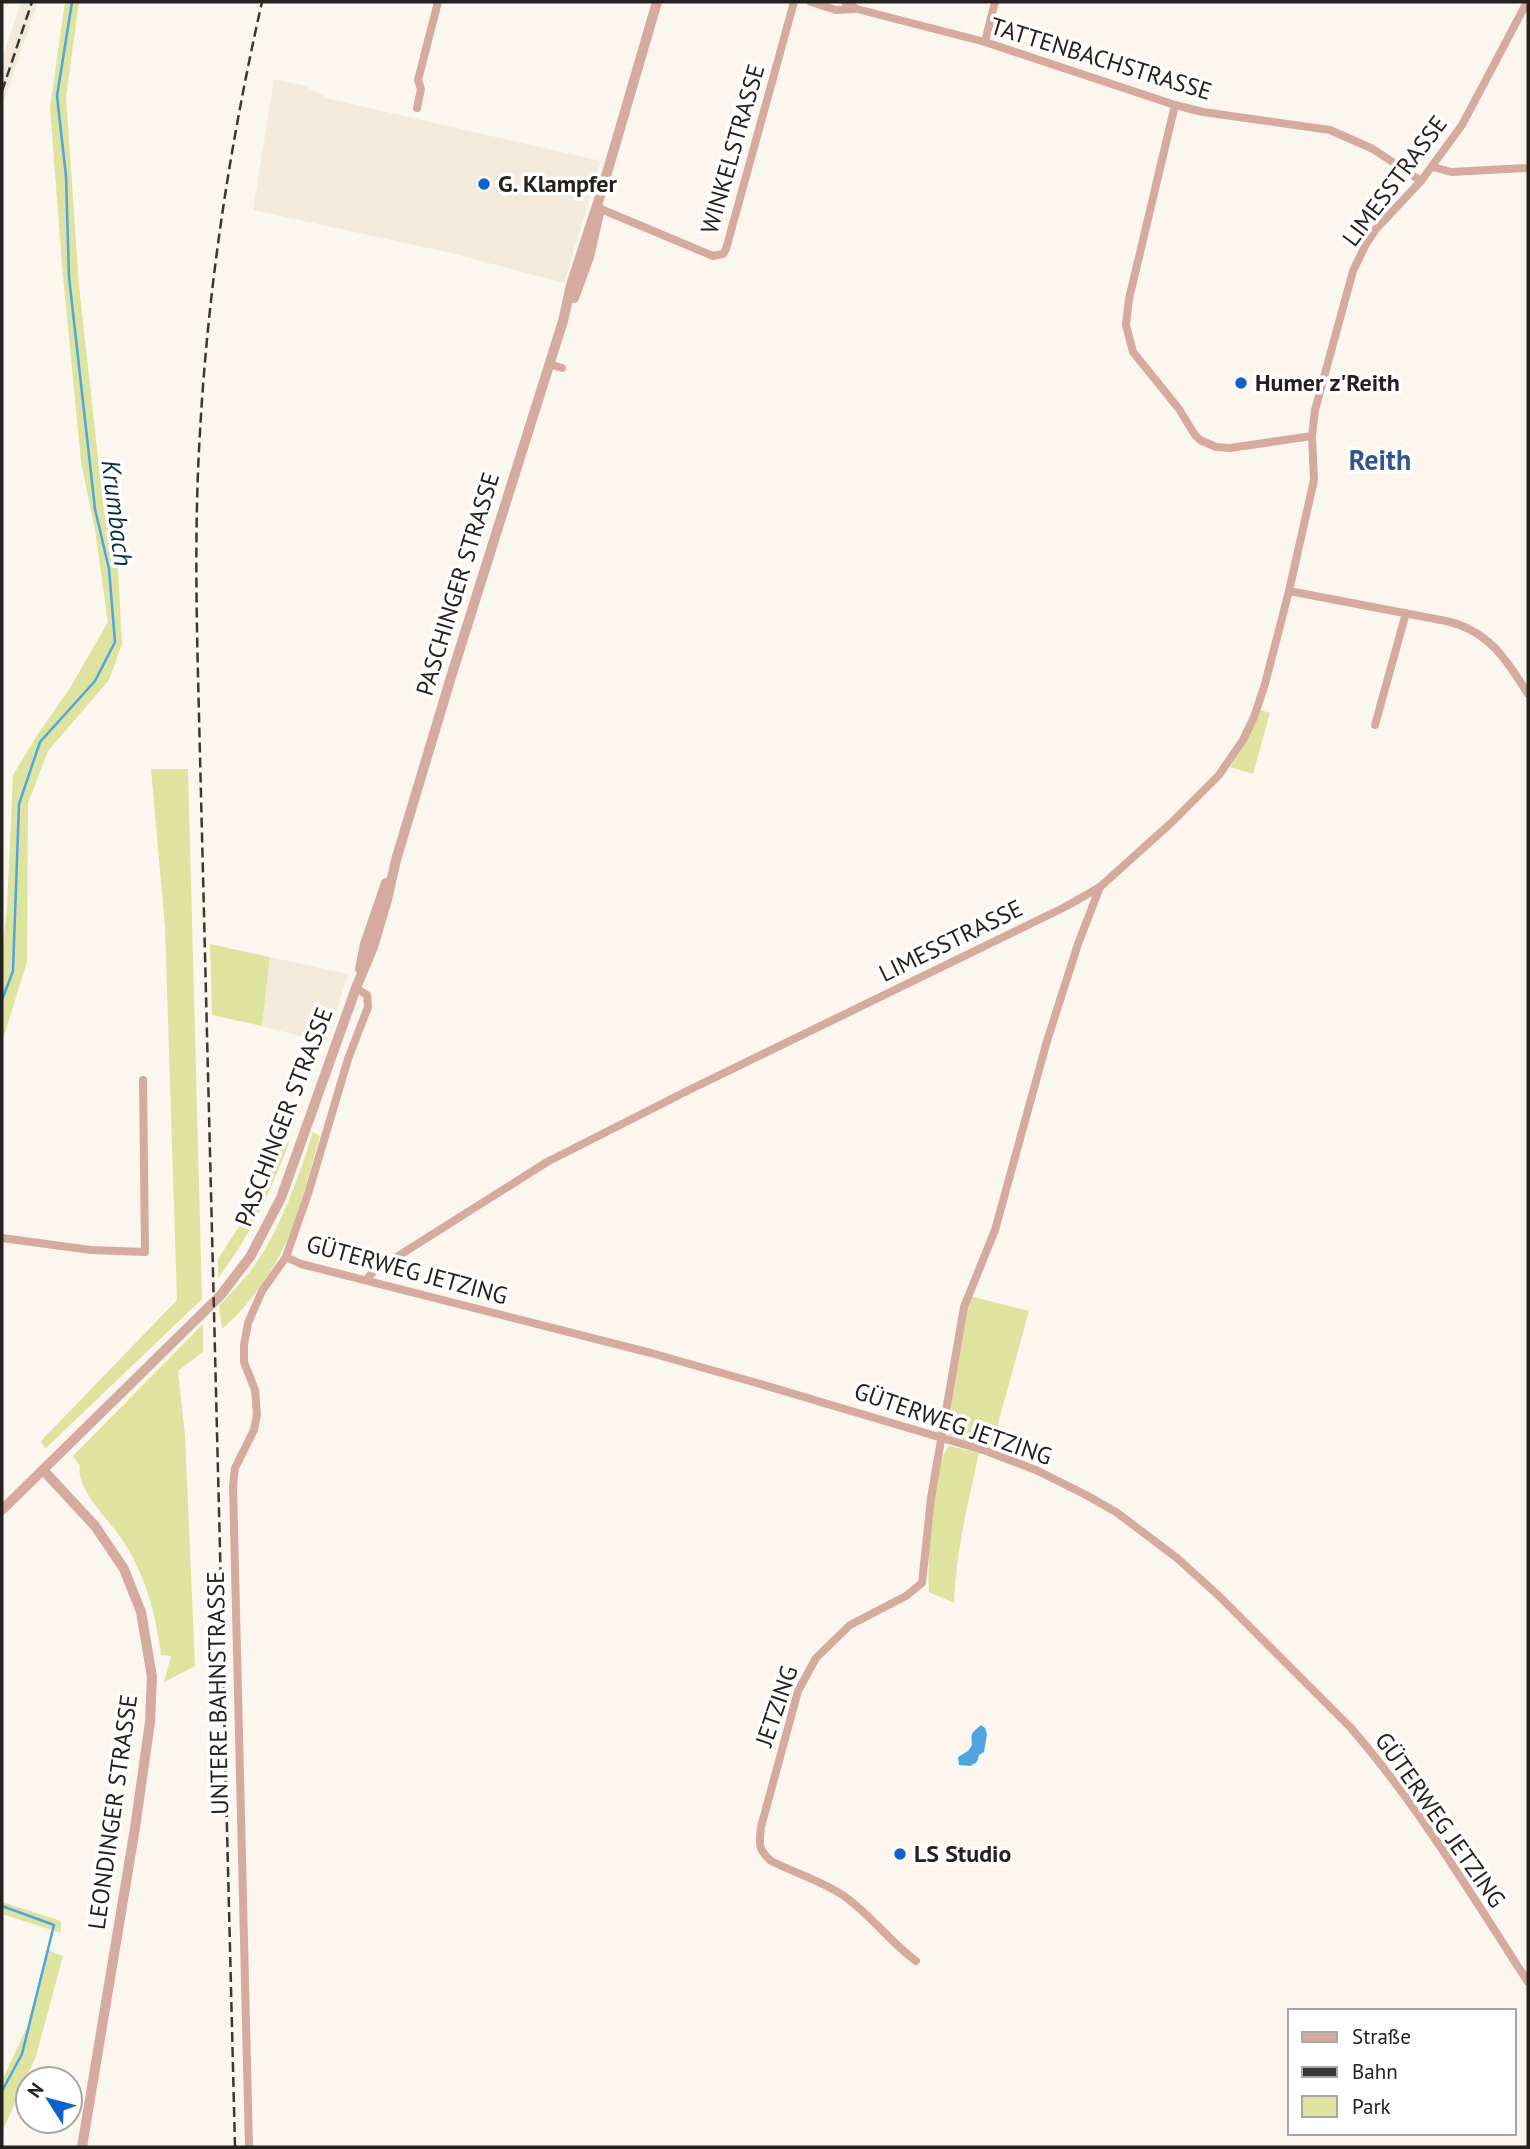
<svg xmlns="http://www.w3.org/2000/svg" width="1530" height="2149" font-family="'PT Sans',sans-serif">
<style>
.built{fill:#f4eadb}
.green{fill:#dee39f}
.water{fill:#4ea6de}
.lines{fill:none;stroke-linecap:round;stroke-linejoin:round}
.stream{stroke:#4ea6de;stroke-width:2.5}
.minor{stroke:#d5ab9f;stroke-width:8}
.tertiary{stroke:#d5ab9f;stroke-width:10}
.rail{stroke:#3a3834;stroke-width:2.5;stroke-dasharray:10 5;stroke-linecap:butt}
.poi-dot{fill:#1061cb;stroke:#fff;stroke-width:2.5}
.labels{text-anchor:middle;stroke-width:7;stroke-linejoin:round;paint-order:stroke}
.street-label{font-size:24px;fill:#24221f;stroke:#fff}
.poi-label{font-size:24px;font-weight:bold;fill:#24221f;stroke:#fff;text-anchor:start}
.water-label{font-size:26px;font-style:italic;fill:#052d43;stroke:#fff}
.quarter-label{font-size:28px;font-weight:bold;fill:#31568d;stroke:#fff}
</style>
<rect width="100%" height="100%" fill="#fbf6ee"/>
<g class="built">
<path d="M21,2H38L2,107V60Z"/>
<path d="M274,79L305,86L330,99L601,161L564,283L447,252L253,210Z"/>
<path d="M270,957L348,974L326,1043L262,1026Z"/>
</g>
<g class="green">
<path d="M65,2H79L66,97L79,286L103,503L117,550L122,644L109,680L48,751L28,803L27,962L2,1042V952L7,909L13,775L38,734L70,688L108,622L95,530L81,462L62,265L50,108Z"/>
<path d="M1260,710L1270,713L1253,774L1230,767L1246,742Z"/>
<path d="M151,769H188L202,1299L45,1449L41,1441L177,1300L165,927Z"/>
<path d="M210,944L270,957L262,1026L212,1015Z"/>
<path d="M313,1132L320,1136C311,1167 303,1200 291,1231C278,1265 250,1305 222,1329L219,1306C228,1296 239,1285 248,1274C279,1235 298,1179 313,1132Z"/>
<path d="M290,1140C271,1191 251,1235 218,1278V1259L253,1205L275,1158Z"/>
<path d="M970,1296L1029,1311L991,1449L948,1435L945,1428L966,1311Z"/>
<path d="M203,1324V1352L178,1371L185,1435L195,1666L164,1682L171,1656L161,1655C156,1614 145,1573 121,1538C109,1520 75,1488 80,1466L73,1456Z"/>
<path d="M949,1446L979,1453C968,1503 956,1552 954,1603L929,1592C927,1563 931,1466 949,1446Z"/>
<path d="M2,1902L61,1921V1933L2,1914Z"/>
<path d="M47,1950L63,1956L36,2056L2,2132V2081L27,2027Z"/>
</g>
<path class="water" d="M981,1725L985,1728L987,1734L984,1752L979,1755L977,1762L970,1766L959,1765L958,1757L968,1751L972,1745C971,1732 971,1734 981,1725Z"/>
<g class="lines">
<g class="stream">
<path d="M2,1000L13,971L19,804L40,742L95,681L115,642L109,569L95,509L69,277L66,176L57,96L72,2"/>
<path d="M2,1906L54,1925L22,2054L2,2091"/>
</g>
<g class="minor">
<path d="M811,2L836,10L856,9"/>
<path d="M845,2L857,9L985,42L1175,105L1203,112L1330,130L1373,149L1421,181"/>
<path d="M985,42L995,2"/>
<path d="M1175,105L1129,299L1126,325L1133,352L1179,409L1195,435L1200,440L1216,447L1230,448L1312,436"/>
<path d="M417,108L421,89L418,80L438,2"/>
<path d="M1433,167L1451,172L1528,168"/>
<path d="M596,207L713,256L723,254L726,249L794,2"/>
<path d="M549,364L562,368"/>
<path d="M1289,591L1446,621C1488,630 1507,660 1528,694"/>
<path d="M1375,725L1406,613"/>
<path d="M2,1238L91,1250L145,1252L143,1080"/>
<path d="M286,1257L301,1264L651,1353L757,1383L986,1451L1036,1470L1086,1495L1116,1512L1177,1558L1219,1596L1350,1727C1418,1805 1472,1896 1528,1982"/>
<path d="M366,1280L373,1272L547,1162L689,1090L1065,907L1100,887L1171,823L1219,775L1243,740L1254,717L1265,684L1289,591L1314,480L1312,436L1315,410L1353,271L1366,244L1376,229L1421,181L1462,125L1527,2"/>
<path d="M916,1961C890,1942 871,1915 844,1896C822,1881 795,1873 771,1861C758,1849 759,1845 761,1827L798,1691L816,1658L850,1625L906,1596L922,1583L931,1498L964,1307L995,1230L1047,1041L1078,944L1100,887"/>
<path d="M249,2147L233,1486L235,1468L254,1430L257,1414L255,1390L244,1362V1345L248,1323L262,1291L286,1257L308,1194L348,1059L368,1007L367,995L356,988"/>
</g>
<g class="tertiary">
<path d="M574,298L589,257L600,209"/>
<path d="M360,969L365,944L386,883"/>
<path d="M44,1471L95,1526L124,1569L141,1612L152,1677L150,1722L135,1828L82,2147"/>
<path d="M2,1510L220,1296L250,1257L281,1198L356,988L373,947L387,900L396,860L451,677L563,321L571,285L602,190L657,2"/>
</g>
<g class="rail">
<path d="M2,91L32,2"/>
<path d="M235,2147L198,676C196,595 195,513 200,432C208,287 230,143 262,2"/>
</g>
</g>
<g class="poi-dot">
<circle cx="484" cy="184" r="7"/>
<circle cx="1241" cy="383" r="7"/>
<circle cx="900" cy="1854" r="7"/>
</g>
<g class="labels">
<g class="street-label">
<text transform="translate(1101 59) rotate(17)" y="8">TATTENBACHSTRASSE</text>
<text transform="translate(733 149) rotate(-74)" y="8">WINKELSTRASSE</text>
<text transform="translate(1395 181) rotate(-53)" y="8">LIMESSTRASSE</text>
<text transform="translate(458 584) rotate(-73)" y="8">PASCHINGER STRASSE</text>
<text transform="translate(951 941) rotate(-26)" y="8">LIMESSTRASSE</text>
<text transform="translate(284 1117) rotate(-69)" y="8">PASCHINGER STRASSE</text>
<text transform="translate(407 1270) rotate(15)" y="8">GÜTERWEG JETZING</text>
<text transform="translate(953 1424) rotate(19)" y="8">GÜTERWEG JETZING</text>
<text transform="translate(218 1693) rotate(-91)" y="8">UNTERE BAHNSTRASSE</text>
<text transform="translate(777 1706) rotate(-71)" y="8">JETZING</text>
<text transform="translate(113 1812) rotate(-82)" y="8">LEONDINGER STRASSE</text>
<text transform="translate(1440 1820) rotate(55)" y="8">GÜTERWEG JETZING</text>
</g>
<g class="poi-label">
<text x="498" y="192">G. Klampfer</text>
<text x="1255" y="391">Humer z'Reith</text>
<text x="914" y="1862">LS Studio</text>
</g>
<g class="water-label">
<text transform="translate(117 513) rotate(83)" y="9">Krumbach</text>
</g>
<g class="quarter-label">
<text x="1380" y="470">Reith</text>
</g>
</g>
<rect width="1530" height="2149" fill="none" stroke="#24221f" stroke-width="7"/>
<rect x="1288" y="2009" width="228" height="126" fill="#ffffff" stroke="#a7a7a5" stroke-width="2"/>
<rect x="1302" y="2032" width="35" height="10" fill="#d5ab9f" stroke="#a7a7a5" stroke-width="2"/>
<text x="1352" y="2044" font-size="21" fill="#24221f">Straße</text>
<rect x="1302" y="2067" width="35" height="10" fill="#3a3834" stroke="#a7a7a5" stroke-width="2"/>
<text x="1352" y="2079" font-size="21" fill="#24221f">Bahn</text>
<rect x="1302" y="2096" width="35" height="21" fill="#dee39f" stroke="#a7a7a5" stroke-width="2"/>
<text x="1352" y="2114" font-size="21" fill="#24221f">Park</text>
<g transform="translate(49 2100) rotate(306)"><circle r="33" fill="#ffffff" stroke="#a7a7a5" stroke-width="2"/>
<path d="M0-5L12 26L0 18L-12 26Z" fill="#1061cb"/>
<text y="-10" font-size="19" font-weight="bold" text-anchor="middle" fill="#24221f">N</text>
</g>
</svg>
